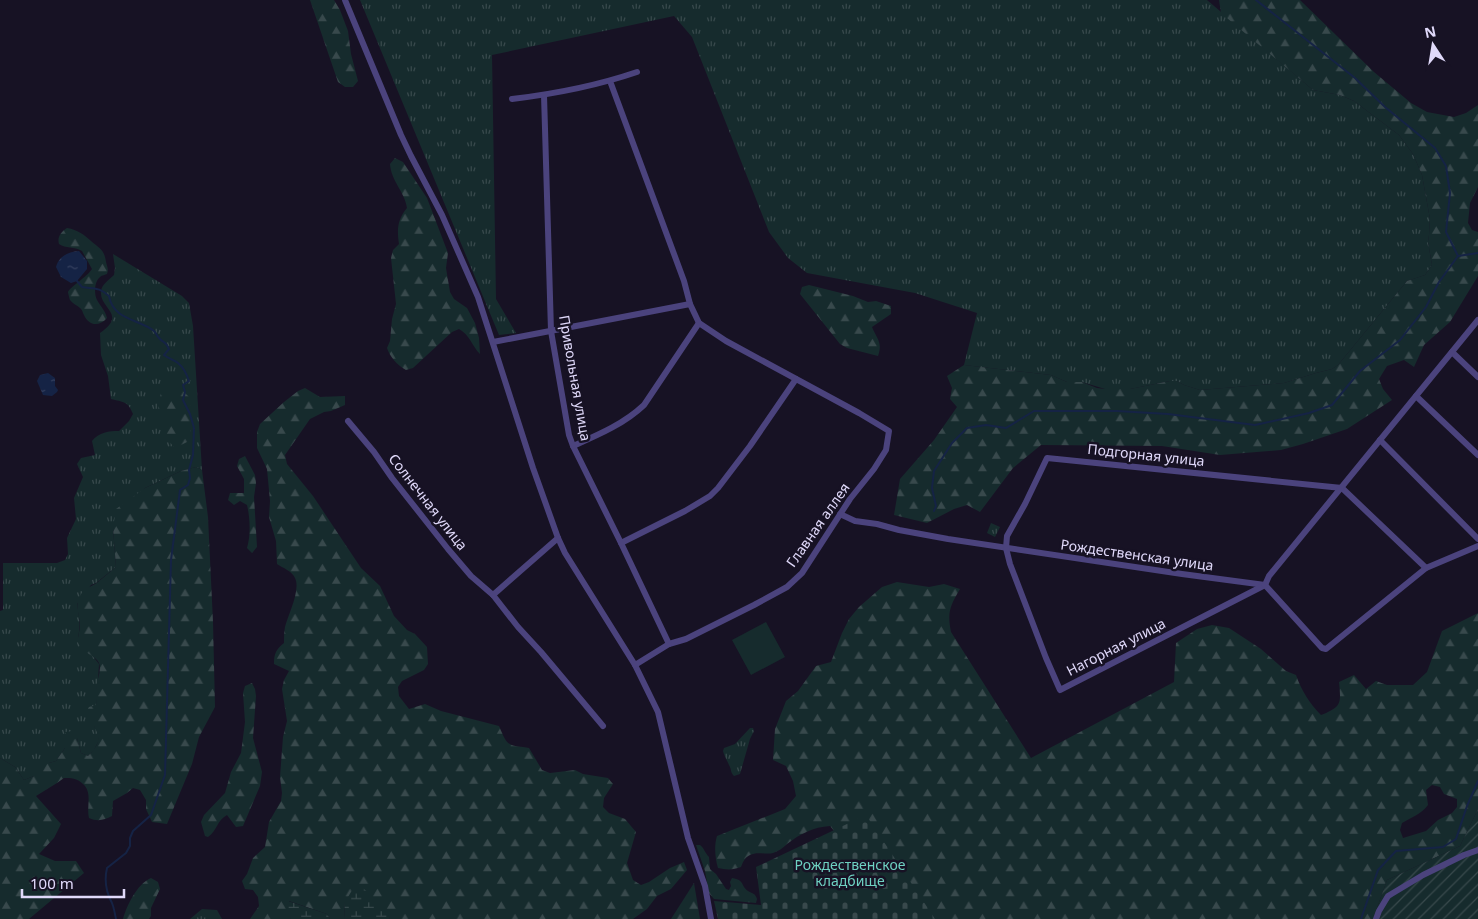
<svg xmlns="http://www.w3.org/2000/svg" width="1478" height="919" font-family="'Noto Sans',sans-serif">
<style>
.grass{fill:url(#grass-tufts)}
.forest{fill:url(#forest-firs);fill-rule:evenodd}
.wetland{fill:url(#wetland-marsh)}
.cemetery{fill:url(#cemetery-stones)}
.garden{fill:url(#garden-furrows)}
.pitch{fill:#162b2d}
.water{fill:url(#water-ripples)}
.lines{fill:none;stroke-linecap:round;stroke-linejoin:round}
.stream{stroke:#152345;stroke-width:2}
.street{stroke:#4b437d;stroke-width:6}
.labels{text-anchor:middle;stroke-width:5;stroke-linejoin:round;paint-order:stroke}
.street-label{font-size:14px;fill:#e0d9fa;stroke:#171224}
.park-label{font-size:14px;fill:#6ed1c2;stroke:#171224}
</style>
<defs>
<pattern id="grass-tufts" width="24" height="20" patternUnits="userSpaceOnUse" patternTransform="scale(1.25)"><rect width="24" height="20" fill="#162b2d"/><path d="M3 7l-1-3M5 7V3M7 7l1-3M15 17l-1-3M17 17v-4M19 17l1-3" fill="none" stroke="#38494c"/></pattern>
<pattern id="forest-firs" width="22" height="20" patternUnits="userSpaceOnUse" patternTransform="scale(1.25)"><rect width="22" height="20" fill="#162b2d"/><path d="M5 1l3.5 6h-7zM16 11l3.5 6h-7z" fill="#38494c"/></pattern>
<pattern id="wetland-marsh" width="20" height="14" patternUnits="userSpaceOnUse" patternTransform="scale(1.25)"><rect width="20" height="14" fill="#162b2d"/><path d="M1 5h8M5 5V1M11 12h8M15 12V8" fill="none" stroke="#38494c"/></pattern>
<pattern id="cemetery-stones" width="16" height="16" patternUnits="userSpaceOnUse" patternTransform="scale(1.25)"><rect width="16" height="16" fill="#162b2d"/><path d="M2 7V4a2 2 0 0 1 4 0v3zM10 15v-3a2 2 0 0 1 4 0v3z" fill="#38494c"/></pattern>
<pattern id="garden-furrows" width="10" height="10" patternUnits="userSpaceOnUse" patternTransform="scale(1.25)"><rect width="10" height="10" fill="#162b2d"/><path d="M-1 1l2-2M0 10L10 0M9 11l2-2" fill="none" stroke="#38494c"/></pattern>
<pattern id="water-ripples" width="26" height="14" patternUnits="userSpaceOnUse" patternTransform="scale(1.25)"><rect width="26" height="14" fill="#152345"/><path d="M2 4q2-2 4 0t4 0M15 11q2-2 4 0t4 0" fill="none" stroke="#374261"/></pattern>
</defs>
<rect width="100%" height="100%" fill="#171224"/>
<g class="grass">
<path d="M360,0H1207L1313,90L1340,95L1354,101L1399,135L1413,154L1422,175L1430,219L1429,235L1428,242L1432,265L1425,275L1407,281L1338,365L1332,369L1316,373L1284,383L1200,390L1184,385L1177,381H1170L1130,389H1105L1082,382H1067L1051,375L964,365L977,313L915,293L807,273L788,258L769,232L692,37L674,16L492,55L496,299L516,333L499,335Z"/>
<path d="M113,254L182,296L189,303L193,326L202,470L196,467L181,471L145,488L113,528L116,567L96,583L91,585L77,604C79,616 81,625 78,637L99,664L98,682L96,690L97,698L94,726L99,734L98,742L94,750L88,756L81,753L77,738L65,748L56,761L49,763L34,776L24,780L15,767L0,758V611L3,610V563H57L65,560L68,554L67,538L76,519L74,498L83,477L77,464L81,458L95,455L92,441C99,432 109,431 119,431L129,421L133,414C128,401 123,402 111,399L108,376L101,355L100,333C128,314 99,309 101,291C102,284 110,279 114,275L115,268Z"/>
<path d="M991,523L1000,527L995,537L987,533Z"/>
<path d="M750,728H753L754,731L750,739L740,774L734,776C730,772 732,770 729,765C727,760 724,756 723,751L724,748L735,744Z"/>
<path d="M202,909L217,910L222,919H190Z"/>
</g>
<g class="forest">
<path d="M310,0H334L340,10L348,31L351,54L358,81L353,87H345L338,82Z"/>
<path d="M1219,0H1300L1374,72L1411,103L1427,112L1454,117L1466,113L1478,105V187L1470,203L1468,223L1472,230L1478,232V276L1450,322L1424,345L1414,367L1404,360L1387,366L1379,379L1383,389L1392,400L1347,429L1303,444L1281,450L1220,455L1162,446L1041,445L1013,468L980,512L967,505L954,509L927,523L894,515L900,479L934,440L957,407L950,399L952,388L947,376L964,365L1051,375L1067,382H1082L1097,388L1105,389H1130L1170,381H1177L1184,385L1200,390L1284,383L1316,373L1332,369L1338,365L1407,281L1425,275L1432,265L1428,242L1429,235L1430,219L1422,175L1413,154L1399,135L1354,101L1340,95L1313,90L1221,13Z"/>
<path d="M395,158L403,162L427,198L448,253L446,268L450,292L454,299L467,308L475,323L479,338L480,354C472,346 470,335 459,329L452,332L413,368L406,370C397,365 390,357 387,348L390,341L392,319L396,304L391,258L393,250L399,244C397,230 397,220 407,208C405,192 391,181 390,164Z"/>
<path d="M67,228C78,230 83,234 91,241C100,249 104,249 106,262C107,267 109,269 107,274C105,275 102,275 100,277C94,282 94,294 97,300C101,307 105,310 107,318C99,327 89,326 84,315C82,311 83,311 80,308C77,305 73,304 70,300C70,300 68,293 68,292C69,288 88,276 92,269L82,251C74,246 66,249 59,244C57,237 61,232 67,228Z"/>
<path d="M809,285L853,296L868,302L876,301L891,306V314L872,327C877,339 883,343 878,356L847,348L840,344L800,294L802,287Z"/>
<path d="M176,384L189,397L193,415L189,441L175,448L165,437L164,420L158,405L162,389Z"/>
<path d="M305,388L320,397L345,396V405L331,411L324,412L310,419L285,455L287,464L313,496L361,568L380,586L394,616L407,630L415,634L427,647L428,664L424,670L402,681L398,687L399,696L409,709L425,704L441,711L499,726C508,747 507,745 529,748L542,770L550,773L575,770L583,774L608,778L613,784L604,798L603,807L609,813L625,819L636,832L627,863L633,880L641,885L649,882L670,868L684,862L687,870L671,889L657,896L647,909L633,919H390L386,911L345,902L344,919H330L327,914L289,901V915L291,919H250L259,906L258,897L253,890L245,889L242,881L247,874L253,858L265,847L269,822L281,801L282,793L280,777L283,737L287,721L282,689L284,680L289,671L274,664C274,654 276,649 284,643C284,638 284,632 285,627C288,615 301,590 295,578C292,571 283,568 277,564L276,541L269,517L270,501L267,469L257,448V432L260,424L284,402L298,391Z"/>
<path d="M245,456L255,475L256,483L254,497L257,547L252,553L247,548C251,535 250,517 247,505L240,501L234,505L228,500L230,493H244V479L237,466L239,459Z"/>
<path d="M196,467L202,470L208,517L213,622L215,707L199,737L192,764L167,824L152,822L146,809V800L140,790L133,788L127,793L113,801L112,816C104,820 98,822 89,818C86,806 93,793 83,784C77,778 71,778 64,778L57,783L36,796L61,824L54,838L39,854L55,861H76L84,873L29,919H0V758L15,767L24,780L34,776V767L41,762L49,763L56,761L65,748V732L73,731L77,738L81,753L88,756C106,739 97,730 85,714L89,707L96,705C97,699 95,695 96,690C96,682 102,671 99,663C95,655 83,653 79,645C76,639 80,632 80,626C80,615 74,605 80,596C84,588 91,587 98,582C104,577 110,572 116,567L113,528L116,509L145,488L181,471Z"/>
<path d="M897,582L929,587L944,584L960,589C950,606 947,612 951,632L1031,758L1174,682L1176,643L1197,629L1212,625L1229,628L1261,649L1286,671L1296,675C1301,690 1310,704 1321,715C1342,707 1341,703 1339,682L1354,675L1366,689L1376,681L1387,685H1413L1427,672L1442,631L1478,613V809L1460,846L1387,880L1373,919H828L835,832L830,826C813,827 800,834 787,844C783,848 779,851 773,853C766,855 757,851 750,855C745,857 743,862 741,867C733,870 727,870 718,868C715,858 714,846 717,836L785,809L796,796L793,781L786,766L773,760L775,729L786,701L798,691L816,666L831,662L842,633L849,619L859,607L882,587ZM1432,785L1440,787L1444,794L1457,799V807L1452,813L1438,820L1426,831L1403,838L1400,830L1402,823C1412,817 1420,815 1428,805L1426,790Z"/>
<path d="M252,683L255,689L256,696L253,738L262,772L260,786L243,826L236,827L227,815C217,820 217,831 208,837L205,836L201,822L204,815L225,793L231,772L241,753L245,722L243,693L245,686Z"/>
<path d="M696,845H700C704,848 705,853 709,857L710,869L716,874L726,889L729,890L731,886L730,882L732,878C745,880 740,885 748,891C753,894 755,893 757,899L756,903L714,899L709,893L705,871Z"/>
<path d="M151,878L158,882L160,889L151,908V916L149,919H123C127,905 137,884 151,878Z"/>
<path d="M694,883L700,919H671Z"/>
</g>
<g class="wetland">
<path d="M357,882L387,911L390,919H344L345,902Z"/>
<path d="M288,901L327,914L330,919H291L288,915Z"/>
</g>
<path class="cemetery" d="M866,815L935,919H718L714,901L761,905L756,867Z"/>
<path class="garden" d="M1478,809V919H1373L1387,880L1460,846Z"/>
<path class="pitch" d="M766,622L785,657L751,675L732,640Z"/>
<g class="water">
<path d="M79,251L87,261V269L77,281L71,283L61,277L56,267C59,256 68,252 79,251Z"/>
<path d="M48,373L55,378V386L58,390L57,392L52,396L43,395L37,381L40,375Z"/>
</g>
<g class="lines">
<g class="stream">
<path d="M1256,0L1355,78L1385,107L1435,148L1446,166L1450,193L1446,232L1458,256"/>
<path d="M77,281L82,287C95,289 99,287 109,296C113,320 139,319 154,331C157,334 156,335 159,338C164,344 165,340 169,349L164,355C169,359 174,360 178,363C183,367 187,375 189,381L183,385L185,392L183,400L190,414L194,428L193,455L189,470L190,478L188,485L180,490L171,560L165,775L151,815L133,831L130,838V846L126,853L107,868C104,881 106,892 112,903C114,908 115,914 116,919"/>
<path d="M934,511L936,506L932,488L934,471L952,443L967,428L986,425L1006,428L1034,411H1117L1168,414L1255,425L1309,413L1332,405L1360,371L1400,340L1426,307L1439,282L1458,256L1478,253"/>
<path d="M1361,919L1378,870L1396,851L1443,847L1456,839L1467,806L1478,781"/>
</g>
<g class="street">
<path d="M345,0L401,135L411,156L442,215L478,297L533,468L558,538L565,553L635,665L658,712L688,838L705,886L711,919"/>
<path d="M610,81L684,281L690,304L699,323L726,341L859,413L889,431L886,450L874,469L850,499L802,573L787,587L754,605L686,639L669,644L635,665"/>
<path d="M544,95L551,331L569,435L573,446L621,543L669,644"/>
<path d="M512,99C554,94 596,86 637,72"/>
<path d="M493,342L690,304"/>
<path d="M1452,352L1478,377"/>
<path d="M1416,396L1478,455"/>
<path d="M348,421L374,452L392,478L448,549L471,576L493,595L518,627L541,652L603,726"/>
<path d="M1380,440L1478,539"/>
<path d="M573,446C598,435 624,424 644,405L699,323"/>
<path d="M1342,488L1426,568"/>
<path d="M840,514L855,521L877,524L899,530L948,539L1182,574L1265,585"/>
<path d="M621,543L685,511L710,496L718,488L750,446L796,379"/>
<path d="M1265,585L1060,690L1046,658L1010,564L1006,548L1007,536L1025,504L1047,458L1342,488"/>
<path d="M1265,585L1269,576L1478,320"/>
<path d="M1265,585L1322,648L1326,649L1426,568L1478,546"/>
<path d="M493,595L558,538"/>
<path d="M1376,919L1379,911L1388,896L1423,875L1464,855L1478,850"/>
</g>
</g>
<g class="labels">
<g class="street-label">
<text transform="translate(575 378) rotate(80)" y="5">Привольная улица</text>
<text transform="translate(1146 455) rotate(6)" y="5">Подгорная улица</text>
<text transform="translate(428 502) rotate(52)" y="5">Солнечная улица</text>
<text transform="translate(818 525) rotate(-55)" y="5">Главная аллея</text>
<text transform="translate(1137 555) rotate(8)" y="5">Рождественская улица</text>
<text transform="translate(1116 647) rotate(-27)" y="5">Нагорная улица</text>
</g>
<g class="park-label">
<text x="850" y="870">Рождественское<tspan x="850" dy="16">кладбище</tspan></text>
</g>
</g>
<g transform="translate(1433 45) rotate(348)" stroke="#171224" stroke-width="4" paint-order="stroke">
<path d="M0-4L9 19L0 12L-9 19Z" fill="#e0d9fa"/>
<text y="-8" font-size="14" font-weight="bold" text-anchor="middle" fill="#e0d9fa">N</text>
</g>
<path d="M22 889v8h102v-8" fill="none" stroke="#e0d9fa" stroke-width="2.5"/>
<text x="30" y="889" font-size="15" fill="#e0d9fa" stroke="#171224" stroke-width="4" paint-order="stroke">100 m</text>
</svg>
